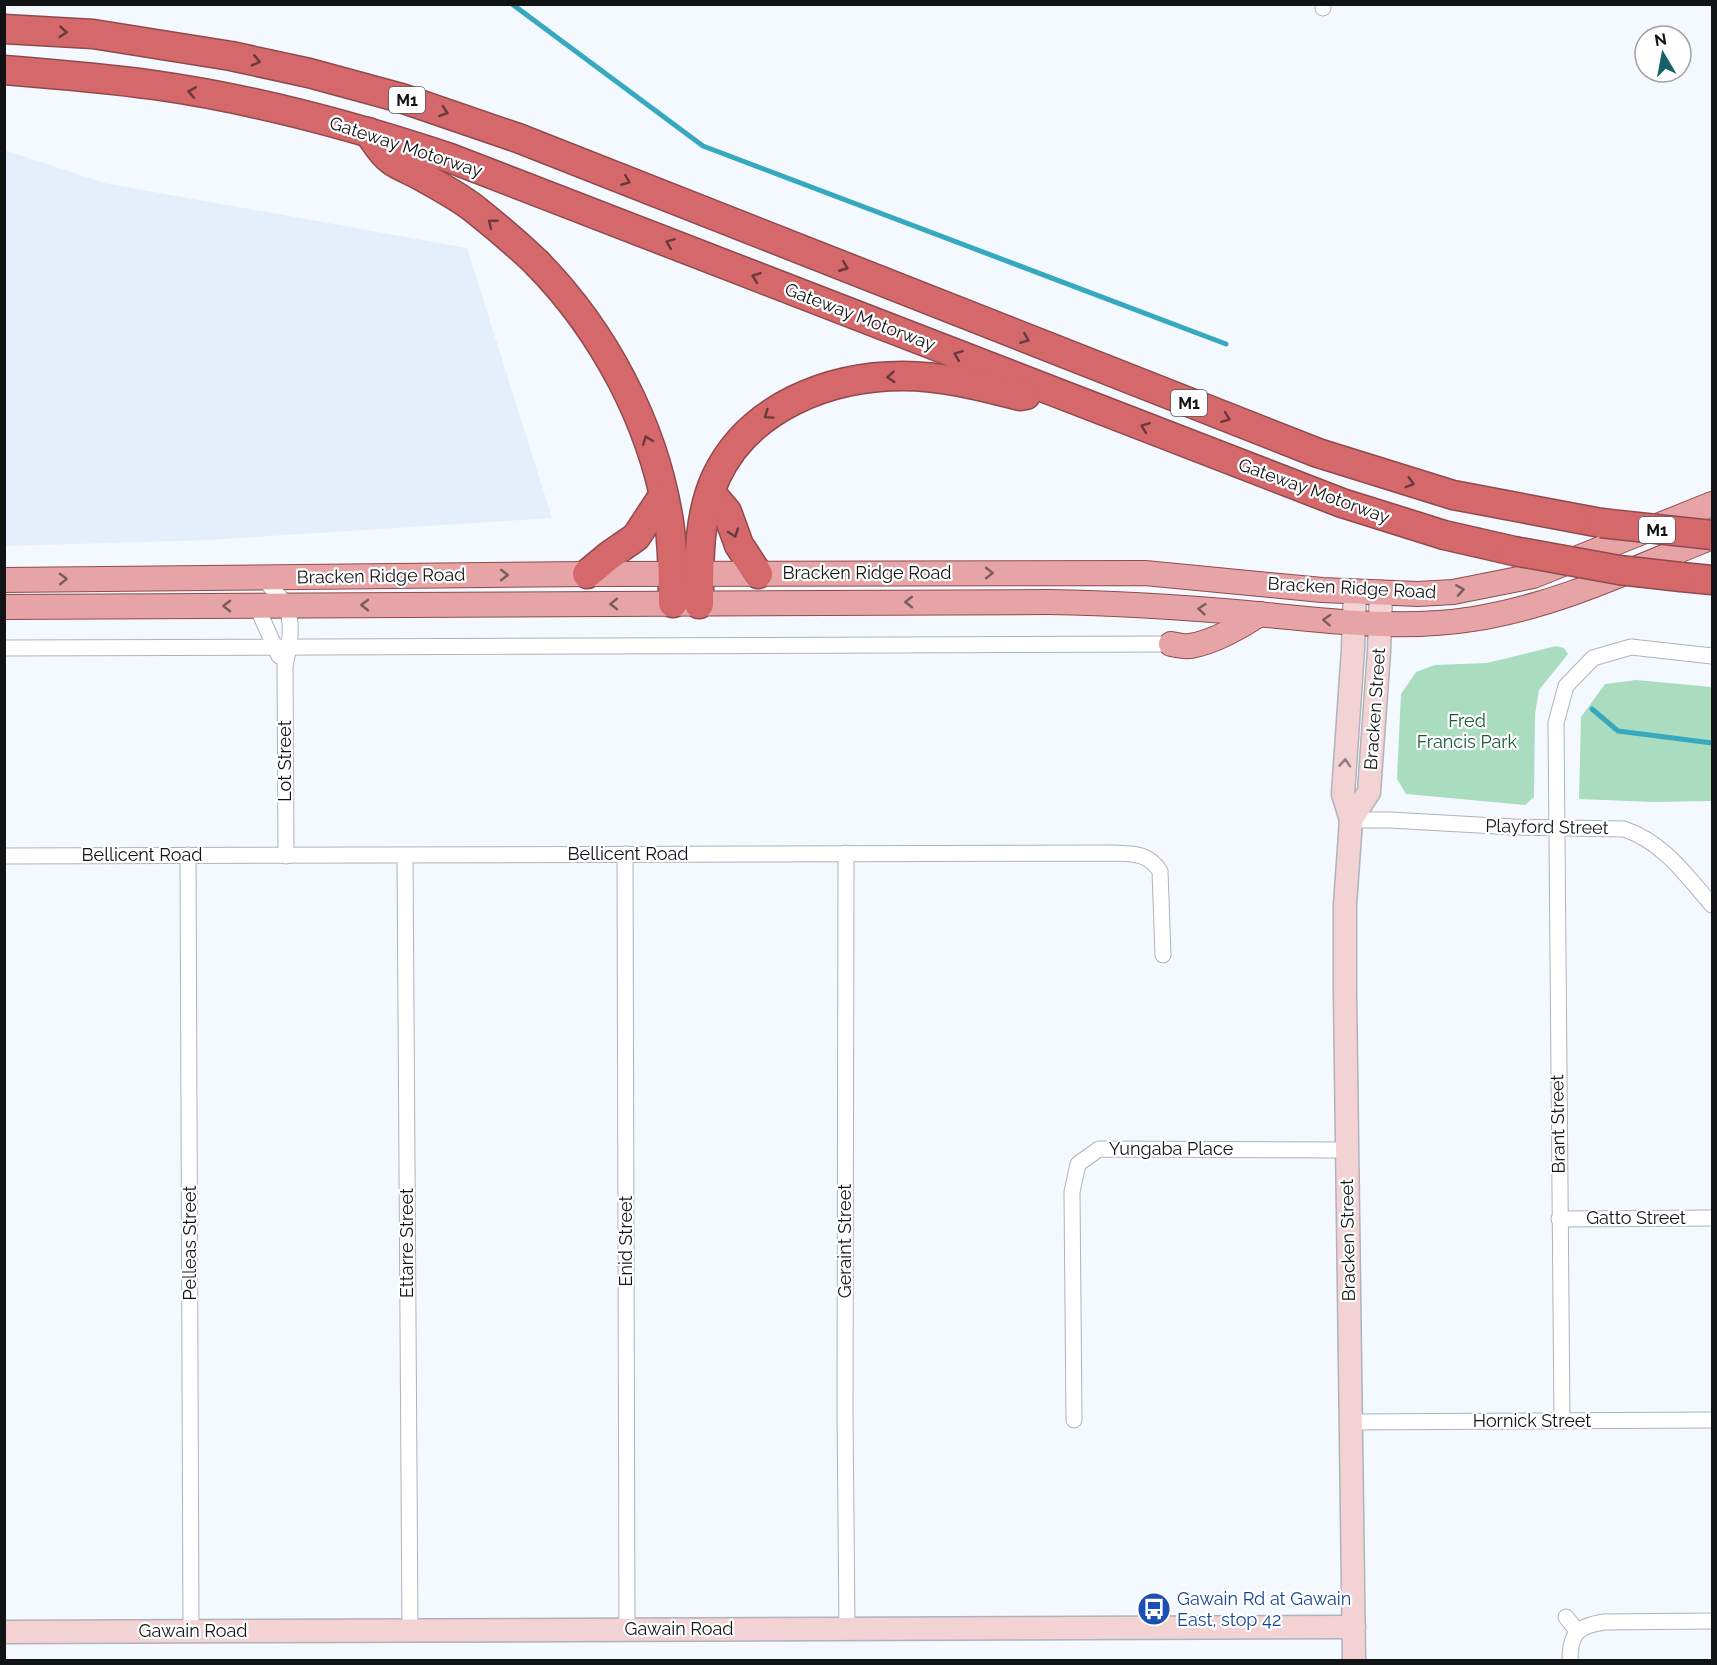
<svg xmlns="http://www.w3.org/2000/svg" width="1717" height="1665" font-family="Raleway,sans-serif">
<style>
.built{fill:#e5eefb}
.green{fill:#aaddbf}
.lines{fill:none;stroke-linecap:round;stroke-linejoin:round}
.stream{stroke:#36a9bf;stroke-width:5}
.street-casing{stroke:#afb3ba;stroke-width:17}
.secondary-casing{stroke:#afb3ba;stroke-width:25}
.primary-casing{stroke:#904a4c;stroke-width:26}
.highway-casing{stroke:#904a4c;stroke-width:31}
.street{stroke:#fff;stroke-width:15}
.secondary{stroke:#f2d2d2;stroke-width:22}
.primary{stroke:#e6a4a6;stroke-width:24}
.highway{stroke:#d5686a;stroke-width:28}
.highway-bridge-casing{stroke:#904a4c;stroke-width:31;stroke-linecap:butt}
.highway-bridge{stroke:#d5686a;stroke-width:28}
.oneway{stroke:#69393b}
.oneway2{stroke:#7c5c5e}
.oneway3{stroke:#8d7c7d}
.labels{text-anchor:middle;stroke-width:4.5;stroke-linejoin:round;paint-order:stroke}
.shield{fill:#fff;stroke:#585a5b;stroke-width:1.5}
.shield-label{font-size:16px;font-weight:bold;fill:#111315}
.street-label{font-size:18px;fill:#111315;stroke:#fff}
.park-label{font-size:18px;fill:#1a583a;stroke:#fff}
.transit-label{font-size:18px;fill:#164399;stroke:#fff;text-anchor:start}
</style>
<rect width="100%" height="100%" fill="#f4f8ff"/>
<path class="built" d="M4,150L104,183L467,248L552,518L209,540L5,546Z"/>
<g class="green">
<path d="M1556,646L1564,648L1568,654L1539,690L1535,714L1534,797L1525,805L1406,794L1397,779L1401,694L1416,672L1435,665L1487,663Z"/>
<path d="M1636,680L1712,687V801L1653,802L1579,799L1581,717L1605,684Z"/>
</g>
<g class="lines">
<g class="stream">
<path d="M512,4L703,146L1226,344"/>
<path d="M1592,709L1618,731L1712,743"/>
</g>
<defs>
<g id="street">
<path d="M1323,8V4"/>
<path d="M262,577C269,586 281,596 286,606C294,624 289,648 285,666L286,856"/>
<path d="M256,605L279,656"/>
<path d="M4,648L1171,644"/>
<path d="M1351,820H1390L1514,827L1624,829C1663,842 1686,875 1712,905"/>
<path d="M846,853L845,1412L847,1629"/>
<path d="M625,854L627,1629"/>
<path d="M188,855L191,1631"/>
<path d="M4,856L1111,853C1133,854 1147,852 1160,871L1163,955"/>
<path d="M405,856L410,1630"/>
<path d="M1559,1219L1712,1218"/>
<path d="M1074,1420L1072,1192L1078,1164L1099,1149L1346,1150"/>
<path d="M1562,1421L1556,723L1566,686L1593,658L1631,647L1712,656"/>
<path d="M1352,1422L1712,1420"/>
<path d="M1566,1617L1577,1631"/>
<path d="M1570,1660C1570,1633 1578,1626 1604,1622L1712,1621"/>
</g>
<g id="secondary">
<path d="M1351,820L1369,792L1379,651L1381,592"/>
<path d="M4,1632L1354,1627"/>
<path d="M1354,1660L1345,993V905L1351,820L1343,794L1353,649L1355,591"/>
</g>
<g id="primary">
<path d="M4,580L587,574L1145,573L1322,590L1418,594L1453,592L1533,576L1712,504"/>
<path d="M4,607L1048,602C1115,603 1181,607 1247,613C1320,620 1400,631 1473,619C1557,606 1635,568 1712,537"/>
<path d="M1171,644C1177,645 1184,647 1190,646C1212,643 1242,626 1260,614"/>
</g>
<g id="highway">
<path d="M4,29L93,34L231,56L309,73L401,98L518,138L1318,453L1453,495L1601,523"/>
<path d="M4,70C54,74 104,78 154,85C254,99 354,126 450,158L1342,503L1444,535L1514,551"/>
<path d="M368,132C375,141 382,154 391,160C399,166 410,170 419,175C439,186 460,197 477,211C497,227 517,244 536,262C604,331 654,425 669,522C673,548 673,576 673,603"/>
<path d="M711,493L727,512L739,545L758,574"/>
<path d="M587,574L610,555L636,537L663,496"/>
<path d="M1681,577L1712,580"/>
<path d="M699,604C699,562 698,516 716,477C749,407 829,376 903,376C943,376 981,386 1020,396L1026,395"/>
</g>
</defs>
<use href="#street" class="street-casing"/>
<use href="#secondary" class="secondary-casing"/>
<use href="#primary" class="primary-casing"/>
<use href="#highway" class="highway-casing"/>
<use href="#street" class="street"/>
<use href="#secondary" class="secondary"/>
<use href="#primary" class="primary"/>
<use href="#highway" class="highway"/>
<defs>
<g id="highway-bridge">
<path d="M1601,523L1712,535"/>
<path d="M1514,551L1619,570L1681,577"/>
</g>
</defs>
<use href="#highway-bridge" class="highway-bridge-casing"/>
<use href="#highway-bridge" class="highway-bridge"/>
</g>
<defs><path id="oneway-chevron" d="M-2-3.5L2.5 0L-2 3.5" fill="none" stroke-width="1.6" stroke-linecap="round" stroke-linejoin="round" transform="scale(1.5)"/></defs>
<g class="oneway">
<use href="#oneway-chevron" transform="translate(63 32) rotate(4)"/>
<use href="#oneway-chevron" transform="translate(256 61) rotate(13)"/>
<use href="#oneway-chevron" transform="translate(192 92) rotate(-170)"/>
<use href="#oneway-chevron" transform="translate(444 112) rotate(19)"/>
<use href="#oneway-chevron" transform="translate(626 181) rotate(22)"/>
<use href="#oneway-chevron" transform="translate(492 223) rotate(-141)"/>
<use href="#oneway-chevron" transform="translate(670 243) rotate(-159)"/>
<use href="#oneway-chevron" transform="translate(844 267) rotate(22)"/>
<use href="#oneway-chevron" transform="translate(756 277) rotate(-159)"/>
<use href="#oneway-chevron" transform="translate(1025 339) rotate(22)"/>
<use href="#oneway-chevron" transform="translate(958 355) rotate(-159)"/>
<use href="#oneway-chevron" transform="translate(891 377) rotate(175)"/>
<use href="#oneway-chevron" transform="translate(768 415) rotate(145)"/>
<use href="#oneway-chevron" transform="translate(1226 418) rotate(21)"/>
<use href="#oneway-chevron" transform="translate(1145 427) rotate(-159)"/>
<use href="#oneway-chevron" transform="translate(647 440) rotate(-111)"/>
<use href="#oneway-chevron" transform="translate(1410 483) rotate(16)"/>
<use href="#oneway-chevron" transform="translate(734 533) rotate(70)"/>
</g>
<g class="oneway2">
<use href="#oneway-chevron" transform="translate(989 573)"/>
<use href="#oneway-chevron" transform="translate(504 575)"/>
<use href="#oneway-chevron" transform="translate(63 579) rotate(-1)"/>
<use href="#oneway-chevron" transform="translate(1460 590) rotate(-9)"/>
<use href="#oneway-chevron" transform="translate(909 602) rotate(180)"/>
<use href="#oneway-chevron" transform="translate(614 604) rotate(179)"/>
<use href="#oneway-chevron" transform="translate(365 605) rotate(180)"/>
<use href="#oneway-chevron" transform="translate(227 606) rotate(180)"/>
<use href="#oneway-chevron" transform="translate(1202 609) rotate(-175)"/>
<use href="#oneway-chevron" transform="translate(1327 620) rotate(-177)"/>
</g>
<use class="oneway3" href="#oneway-chevron" transform="translate(1345 763) rotate(-86)"/>
<defs>
<symbol id="bus-disc" viewBox="-11 -11 22 22"><circle r="9.5" fill="#1a4fb4" stroke="#fff"/><path d="M-5-6H5V4H4V6H2V4H-2V6H-4V4H-5ZM-3.5-4V0h7V-4ZM-3.5 1.2v1.5H-2V1.2ZM2 1.2v1.5H3.5V1.2Z" fill="#fff"/></symbol>
</defs>
<g fill-rule="evenodd">
<use href="#bus-disc" x="1135" y="1590" width="38" height="38"/>
</g>
<g class="labels">
<g class="shield">
<rect x="389" y="87" width="36" height="26" rx="4.5"/>
<rect x="1171" y="390" width="36" height="26" rx="4.5"/>
<rect x="1639" y="517" width="36" height="26" rx="4.5"/>
</g>
<g class="shield-label">
<text x="407" y="106">M1</text>
<text x="1189" y="409">M1</text>
<text x="1657" y="536">M1</text>
</g>
<g class="street-label">
<text transform="translate(406 147) rotate(18)" y="6">Gateway Motorway</text>
<text transform="translate(860 317) rotate(21)" y="6">Gateway Motorway</text>
<text transform="translate(1314 491) rotate(20)" y="6">Gateway Motorway</text>
<text x="867" y="579">Bracken Ridge Road</text>
<text transform="translate(381 576) rotate(-1)" y="6">Bracken Ridge Road</text>
<text transform="translate(1352 588) rotate(3)" y="6">Bracken Ridge Road</text>
<text transform="translate(1375 709) rotate(-86)" y="6">Bracken Street</text>
<text transform="translate(285 761) rotate(-90)" y="6">Lot Street</text>
<text transform="translate(1547 827) rotate(1)" y="6">Playford Street</text>
<text x="628" y="860">Bellicent Road</text>
<text x="142" y="861">Bellicent Road</text>
<text transform="translate(1558 1124) rotate(-91)" y="6">Brant Street</text>
<text x="1171" y="1155">Yungaba Place</text>
<text x="1636" y="1224">Gatto Street</text>
<text transform="translate(1348 1240) rotate(-91)" y="6">Bracken Street</text>
<text transform="translate(626 1241) rotate(-90)" y="6">Enid Street</text>
<text transform="translate(845 1241) rotate(-90)" y="6">Geraint Street</text>
<text transform="translate(190 1243) rotate(-90)" y="6">Pelleas Street</text>
<text transform="translate(407 1243) rotate(-90)" y="6">Ettarre Street</text>
<text x="1532" y="1427">Hornick Street</text>
<text x="679" y="1635">Gawain Road</text>
<text x="193" y="1637">Gawain Road</text>
</g>
<g class="park-label">
<text x="1467" y="727">Fred<tspan x="1467" dy="21">Francis Park</tspan></text>
</g>
<g class="transit-label">
<text x="1177" y="1605">Gawain Rd at Gawain<tspan x="1177" dy="21">East, stop 42</tspan></text>
</g>
</g>
<rect width="1717" height="1665" fill="none" stroke="#111315" stroke-width="12"/>
<g transform="translate(1663 54) rotate(350)"><circle r="28" fill="#ffffff" stroke="#a0a1a1" stroke-width="1.5"/>
<path d="M0-4.5L10 22L0 15L-10 22Z" fill="#146369"/>
<text y="-9" font-size="16" font-weight="bold" text-anchor="middle" fill="#111315">N</text>
</g>
</svg>
